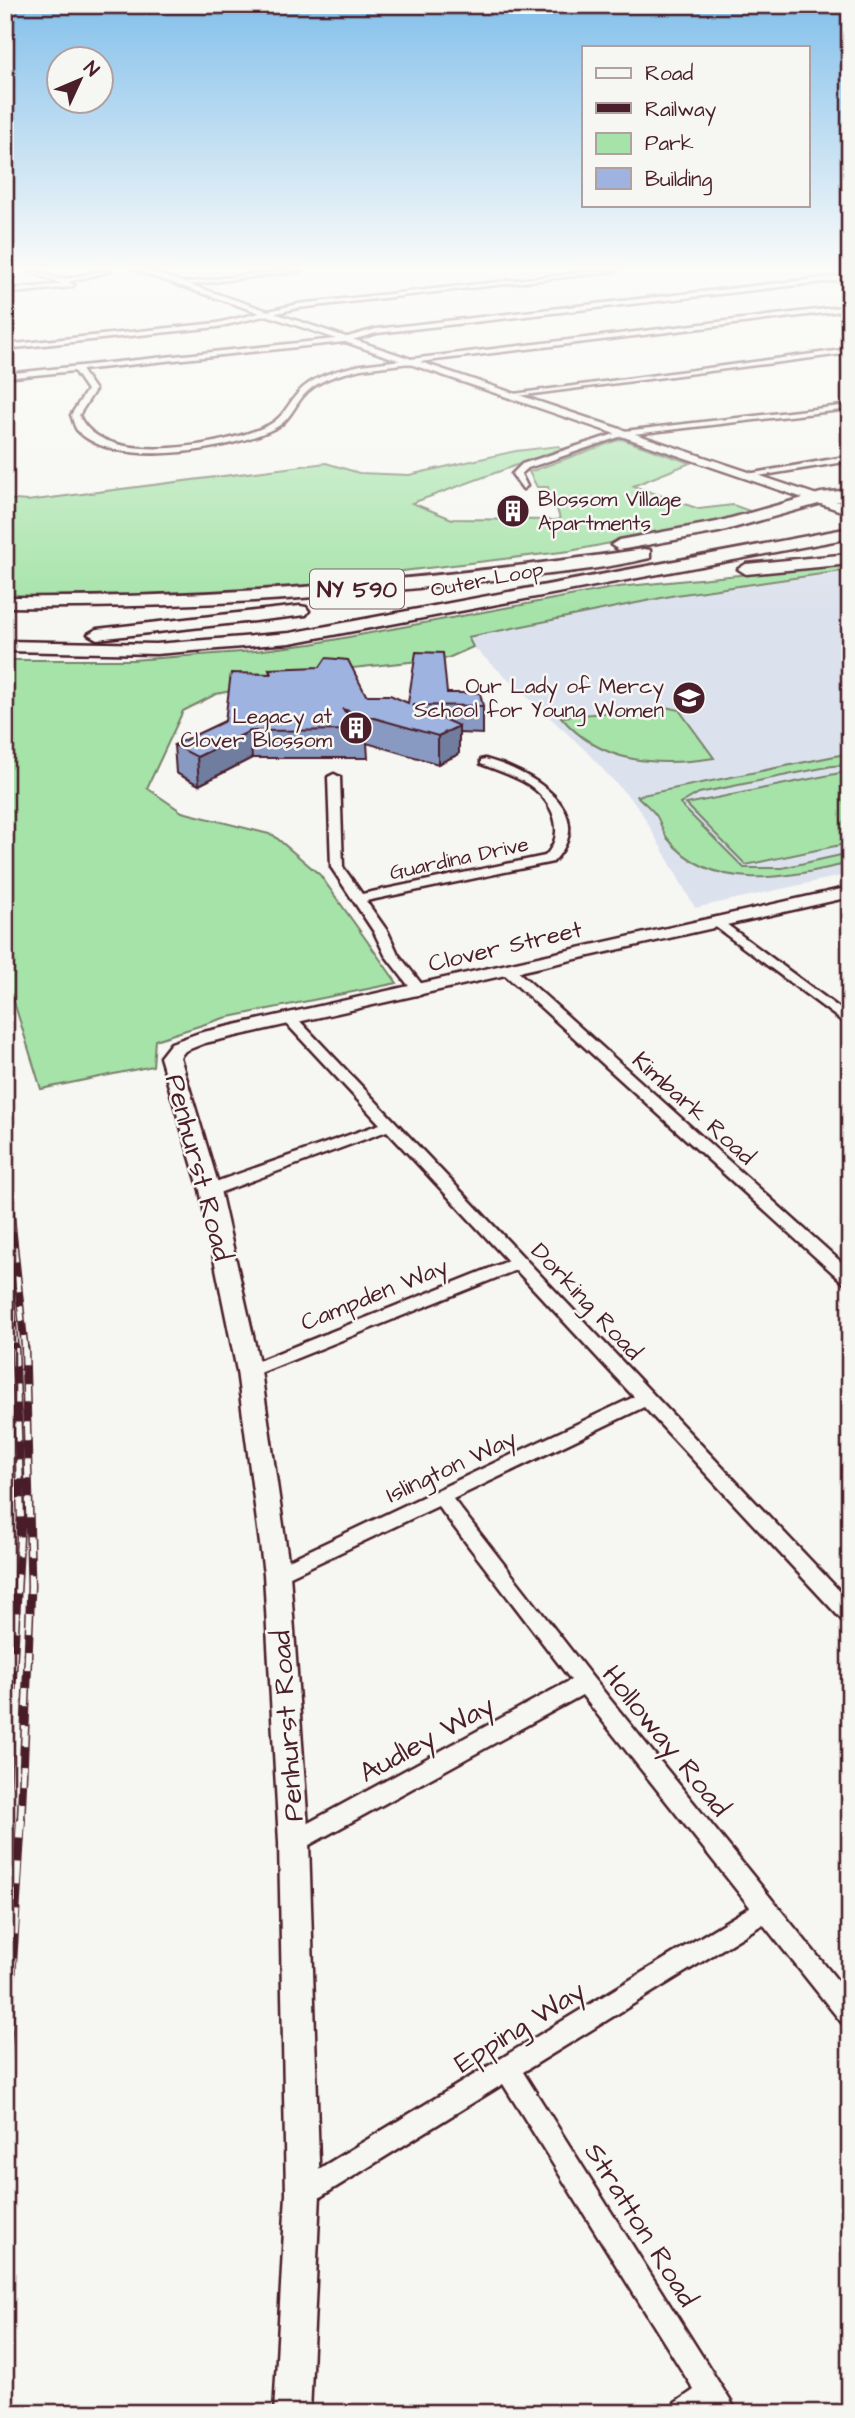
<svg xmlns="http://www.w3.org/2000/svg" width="855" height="2418" font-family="'Architects Daughter',sans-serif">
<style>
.built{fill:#dce2ed}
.green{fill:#a6e3a9;stroke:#78816a;stroke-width:2}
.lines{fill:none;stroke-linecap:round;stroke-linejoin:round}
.street-casing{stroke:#4a1f2b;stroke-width:5}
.secondary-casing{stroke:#4a1f2b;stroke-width:5}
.highway-casing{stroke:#4a1f2b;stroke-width:5}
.street{fill:#f6f6f2;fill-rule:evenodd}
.secondary{fill:#f6f6f2;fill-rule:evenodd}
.highway{fill:#f6f6f2;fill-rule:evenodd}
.rail-far2-casing{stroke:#4a1f2b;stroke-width:8}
.rail-far1-casing{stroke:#4a1f2b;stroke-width:9}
.rail-casing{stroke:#4a1f2b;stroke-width:10}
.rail-far2{stroke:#f6f6f2;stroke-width:5;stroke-dasharray:15;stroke-linecap:butt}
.rail-far1{stroke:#f6f6f2;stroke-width:6;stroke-dasharray:19;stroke-linecap:butt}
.rail{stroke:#f6f6f2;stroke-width:8;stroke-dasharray:24;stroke-linecap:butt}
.wall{fill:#899ac2;stroke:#4a1f2b;stroke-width:2}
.shaded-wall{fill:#6f7d9e;stroke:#4a1f2b;stroke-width:2}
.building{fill:#9fb3e1;stroke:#4a1f2b;stroke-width:2}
.labels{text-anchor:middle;stroke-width:5;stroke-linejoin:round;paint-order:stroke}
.far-poi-label{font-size:21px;fill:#4a1f2b;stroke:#f6f6f2;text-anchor:end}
.far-street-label{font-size:21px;fill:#4a1f2b;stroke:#f6f6f2}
.shield{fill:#f6f6f2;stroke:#7e6067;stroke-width:2}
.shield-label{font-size:23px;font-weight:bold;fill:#4a1f2b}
.street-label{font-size:24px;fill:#4a1f2b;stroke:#f6f6f2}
.near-street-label{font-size:28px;fill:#4a1f2b;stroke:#f6f6f2}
</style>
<rect width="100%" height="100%" fill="#f6f6f2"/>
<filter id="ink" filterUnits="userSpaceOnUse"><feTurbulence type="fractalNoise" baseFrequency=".0143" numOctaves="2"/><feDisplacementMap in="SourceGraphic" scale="14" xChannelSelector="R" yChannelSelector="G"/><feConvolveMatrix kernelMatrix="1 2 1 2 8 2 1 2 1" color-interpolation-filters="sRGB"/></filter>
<g filter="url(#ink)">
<path class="built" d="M850,570V874L695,908L639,808L584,749L473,647L467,637L676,595Z"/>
<g class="green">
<path d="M621,439L690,463L633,486L699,509L733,505L758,514L570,551L386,573L300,587L201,594L5,597V499L27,501L326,463L359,473L409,475L516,451L559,446L561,449L412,503L452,519L556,520L560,519L557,509L549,504V498L553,497L549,495L548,487H537L529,472Z"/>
<path d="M850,564V570L676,595L468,637L473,647L448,658L333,670L216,694L183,711L147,788L182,812L273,835L320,875L397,983L224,1018L155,1040L153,1066L41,1089L5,973V660H132L255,651L311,644L618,587Z"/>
<path d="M665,707L679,710L714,758C656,767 601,764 561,717Z"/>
<path d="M850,753V765L832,766L699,793L680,804L744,868H782L850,853V863C789,877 714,895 668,839C662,832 661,822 656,815C651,808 643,802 637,796Z"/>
<path d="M850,771V843L746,865L686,804Z"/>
</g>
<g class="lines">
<defs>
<g id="street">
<path d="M29,271C41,271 52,279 63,279C79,278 94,270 110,271L68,282L74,285L71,287L5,294V290L62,284Z"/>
<path d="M281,271H300L179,286L176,284Z"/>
<path d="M598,271H617L298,308L217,327L5,349V345L217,323L298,304Z"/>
<path d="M850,275V279L377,333L344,342L81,370L95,390L79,415C101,470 228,445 269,425C283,418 288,404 298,393C314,375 339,370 361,365L850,306V310L361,369C340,374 318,379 303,396C294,407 288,422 275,428C231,450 115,471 77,430C74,426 73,419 71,415L87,390L74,371L5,378V374L344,338L376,329Z"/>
<path d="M850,349V353L510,397L506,395Z"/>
<path d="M850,405V409L625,435L528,468L521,474L527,486L523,489L512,474L522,464L624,431Z"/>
<path d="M850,456V461L746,478L742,475Z"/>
<path d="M485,759C528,770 602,811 553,862L366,901L388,932L398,954L427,991L420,995L415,994L385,955L374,932L331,867L328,777L334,774L340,777L343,867L362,894L545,856C568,832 552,799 526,783C512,775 496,770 481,764V760Z"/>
<path d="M718,918L850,1016V1027L713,925L712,922Z"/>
<path d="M508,966L513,967L850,1270V1285L844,1283L503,973V967Z"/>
<path d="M290,1015L295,1016L850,1602V1623L843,1621L644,1407L453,1499L592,1677L850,1996V2026L842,2023L763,1924L523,2072L738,2413H671L675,2403L694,2390L503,2084L312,2202L303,2206L294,2202L290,2193L294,2184L750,1907L582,1695L302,1849L294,1852L286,1849L283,1842L286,1835L571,1680L438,1506L284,1579L277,1582L270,1579L267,1574L270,1569L634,1397L516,1270L255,1375H243L240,1371L243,1367L508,1261L387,1131L216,1194H204L202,1190L204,1186L380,1124L285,1022L283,1019L285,1016Z"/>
</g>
<g id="secondary">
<path d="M137,271H149L850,506V514Z"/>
<path d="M850,887V897L205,1043L185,1051L180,1057L220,1190L261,1371L290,1574L309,1842L320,2194L310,2413H274L286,2194L279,1842L264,1574L237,1371L200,1190L160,1057L171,1043L199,1033Z"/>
</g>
<g id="highway">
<path d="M850,490V500L822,503L719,532L619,550L611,545L619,540L717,522L821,493Z"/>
<path d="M850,528V538L290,643L156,654L5,651V641L156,644L290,633Z"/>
<path d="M644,549L650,550V558C591,572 526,576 466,583C313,600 160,609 5,607V597C220,599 432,580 644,549Z"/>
<path d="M850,554V564L746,574L738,569L746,564Z"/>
<path d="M300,606L306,607L309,611L306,615L97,639L88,634L97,629Z"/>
</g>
</defs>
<use href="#street" class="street-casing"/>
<use href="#secondary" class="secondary-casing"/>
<use href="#highway" class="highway-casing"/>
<use href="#street" class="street"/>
<use href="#secondary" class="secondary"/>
<use href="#highway" class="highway"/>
<defs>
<g id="rail-far2">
<path d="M5,1157L25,1350"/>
<path d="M7,1238L15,1350"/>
</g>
<g id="rail-far1">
<path d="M5,1821L21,1518L15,1348"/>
<path d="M21,1821L31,1586L25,1348"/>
</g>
<g id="rail">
<path d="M5,1822V1819"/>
<path d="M5,2078L21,1819"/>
</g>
</defs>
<use href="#rail-far2" class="rail-far2-casing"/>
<use href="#rail-far1" class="rail-far1-casing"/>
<use href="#rail" class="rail-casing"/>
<use href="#rail-far2" class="rail-far2"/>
<use href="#rail-far1" class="rail-far1"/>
<use href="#rail" class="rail"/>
</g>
<path class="wall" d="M269,669L366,695L408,703L447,693L483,706V734L459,733V754L438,764L367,743L368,758H252L199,785L176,773L174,745L225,721L270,674Z"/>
<g class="shaded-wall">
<path d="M459,726V754L438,764V736Z"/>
<path d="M250,731L252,758L199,785L197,757Z"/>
</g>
<path class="building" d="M416,652L443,653L447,693H480L483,706L412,705L459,726L438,736L342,709L367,730L250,731L197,757L174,745L225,721L231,673L271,674L269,669L320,667L326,658L348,660L366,695H390L408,703Z"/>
</g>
<linearGradient id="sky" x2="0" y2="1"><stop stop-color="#84c0eb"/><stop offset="0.44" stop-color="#fbfbf9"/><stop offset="1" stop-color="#fbfbf9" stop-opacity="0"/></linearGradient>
<rect width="855" height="609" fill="url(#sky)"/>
<defs>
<symbol id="building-disc" viewBox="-11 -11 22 22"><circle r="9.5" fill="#4a1f2b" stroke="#f6f6f2"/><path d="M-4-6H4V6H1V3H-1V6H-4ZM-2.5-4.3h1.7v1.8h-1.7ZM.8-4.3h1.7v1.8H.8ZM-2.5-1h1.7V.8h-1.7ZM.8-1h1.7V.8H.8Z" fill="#fff"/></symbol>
<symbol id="school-disc" viewBox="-11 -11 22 22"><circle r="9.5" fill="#4a1f2b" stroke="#f6f6f2"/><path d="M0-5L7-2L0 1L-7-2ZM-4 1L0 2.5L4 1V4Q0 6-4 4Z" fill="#fff"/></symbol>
</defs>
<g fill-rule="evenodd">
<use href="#building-disc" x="494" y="492" width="38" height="38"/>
<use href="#school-disc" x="670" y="679" width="38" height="38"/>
<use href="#building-disc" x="337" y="709" width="38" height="38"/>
</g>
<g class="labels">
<g class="far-poi-label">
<text x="538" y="506" text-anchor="start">Blossom Village<tspan x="538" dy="24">Apartments</tspan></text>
<text x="664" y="693">Our Lady of Mercy<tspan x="664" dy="24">School for Young Women</tspan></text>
<text x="332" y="723">Legacy at<tspan x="332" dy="24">Clover Blossom</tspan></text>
</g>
<g class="far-street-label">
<text transform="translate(487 579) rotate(-11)" y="7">Outer Loop</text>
<text transform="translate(459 858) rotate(-12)" y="7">Guardina Drive</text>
</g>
<rect class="shield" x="310" y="569.5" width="94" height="39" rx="5"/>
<g class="shield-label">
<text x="357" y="597">NY 590</text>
</g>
<g class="street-label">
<text transform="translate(505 946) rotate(-13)" y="8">Clover Street</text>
<text transform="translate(694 1108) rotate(42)" y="8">Kimbark Road</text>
<text transform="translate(374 1294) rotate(-22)" y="8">Campden Way</text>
<text transform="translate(587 1301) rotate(47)" y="8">Dorking Road</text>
<text transform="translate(451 1466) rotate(-25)" y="8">Islington Way</text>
</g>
<g class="near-street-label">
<text transform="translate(200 1167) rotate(75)" y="10">Penhurst Road</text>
<text transform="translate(286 1726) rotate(-94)" y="10">Penhurst Road</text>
<text transform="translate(426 1738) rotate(-29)" y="10">Audley Way</text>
<text transform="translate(667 1740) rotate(51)" y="10">Holloway Road</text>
<text transform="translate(519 2026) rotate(-32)" y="10">Epping Way</text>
<text transform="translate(642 2224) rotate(58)" y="10">Stratton Road</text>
</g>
</g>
<rect width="855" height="2418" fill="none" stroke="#f6f6f2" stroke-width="28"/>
<rect x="14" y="14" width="827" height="2390" fill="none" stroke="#4a1f2b" stroke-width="2.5" filter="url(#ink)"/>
<rect x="582" y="46" width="228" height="161" fill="#f6f6f2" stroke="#b1a0a2" stroke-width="2"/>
<rect x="596" y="68" width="35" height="10" fill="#f6f6f2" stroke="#b1a0a2" stroke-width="2"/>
<text x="645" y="80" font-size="21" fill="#4a1f2b">Road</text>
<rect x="596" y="103" width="35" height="10" fill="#4a1f2b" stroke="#b1a0a2" stroke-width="2"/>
<text x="645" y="116" font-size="21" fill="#4a1f2b">Railway</text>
<rect x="596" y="133" width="35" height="21" fill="#a6e3a9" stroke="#b1a0a2" stroke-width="2"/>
<text x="645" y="150" font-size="21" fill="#4a1f2b">Park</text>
<rect x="596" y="168" width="35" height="21" fill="#9fb3e1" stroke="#b1a0a2" stroke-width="2"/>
<text x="645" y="186" font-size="21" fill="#4a1f2b">Building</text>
<g transform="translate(80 80) rotate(46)"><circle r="33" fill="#f6f6f2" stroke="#b1a0a2" stroke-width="2"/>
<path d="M0-5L12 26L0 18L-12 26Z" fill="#4a1f2b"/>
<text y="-10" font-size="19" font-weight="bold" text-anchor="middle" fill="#4a1f2b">N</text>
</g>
</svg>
